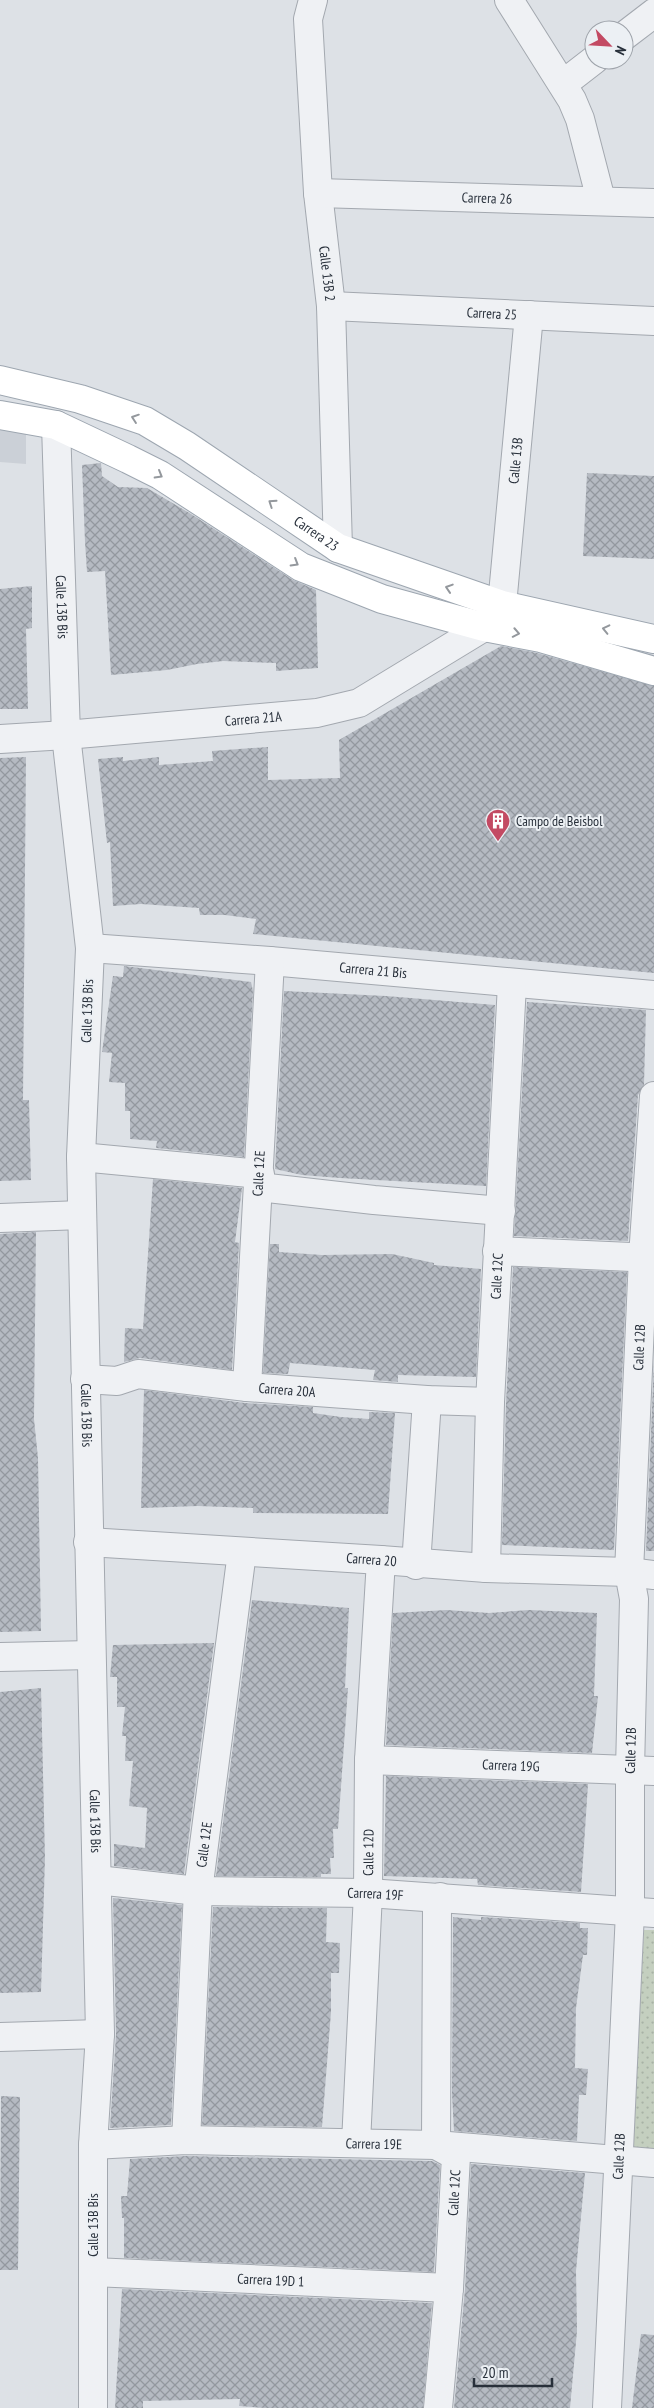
<svg xmlns="http://www.w3.org/2000/svg" width="654" height="2408" font-family="'PT Sans Narrow',sans-serif">
<style>
.built{fill:#cbd0d7}
.green{fill:url(#green-dots)}
.building{fill:url(#building-cross-hatch)}
.lines{fill:none;stroke-linecap:round;stroke-linejoin:round}
.minor-casing{stroke:#a3a8af;stroke-width:30}
.major-casing{stroke:#9da6b0;stroke-width:30}
.minor{stroke:#eff1f4;stroke-width:28}
.major{stroke:#fff;stroke-width:28}
.oneway{stroke:#94989d}
.labels{text-anchor:middle;stroke-width:4;stroke-linejoin:round;paint-order:stroke}
.street-label{font-size:14px;fill:#28303b;stroke:#ecf0f4}
.poi-label{font-size:14px;fill:#28303b;stroke:#ecf0f4;text-anchor:start}
</style>
<defs>
<pattern id="green-dots" width="8" height="8" patternUnits="userSpaceOnUse" patternTransform="scale(1.25)"><rect width="8" height="8" fill="#c4cfbf"/><path d="M2 2h.1M6 6h.1" fill="none" stroke="#a8b2a5" stroke-width="1.8" stroke-linecap="round"/></pattern>
<pattern id="building-cross-hatch" width="8" height="8" patternUnits="userSpaceOnUse" patternTransform="scale(1.25)"><rect width="8" height="8" fill="#b5bac2"/><path d="M0 0l8 8M0 8l8-8" fill="none" stroke="#93989f"/></pattern>
</defs>
<rect width="100%" height="100%" fill="#dde1e6"/>
<path class="built" d="M0,427L26,431V464L0,462Z"/>
<path class="green" d="M644,1930H654V2151L632,2150Z"/>
<g class="building">
<path d="M101,463L102,476L118,487L147,488L191,514L293,580L316,590L318,668L276,671V663L223,661L197,664L167,670L111,675L105,571L87,572L85,542L82,465Z"/>
<path d="M587,473L654,476V559L583,556Z"/>
<path d="M32,586V628L26,629L28,709H0V589Z"/>
<path d="M501,646L537,653L654,686V973L253,934L256,919L225,915H200L199,908L141,904L113,906L110,842L107,843L98,759L123,757V761L159,757V765L213,761L212,751L268,747V780L340,778L339,740Z"/>
<path d="M26,757L23,1100H29L31,1180L0,1181V758Z"/>
<path d="M124,966L251,982L253,991L244,1157L156,1148L157,1141L130,1139V1111H125V1083L109,1082L112,1053L102,1052L113,976L123,977Z"/>
<path d="M284,991L386,996L495,1005L486,1186L340,1178L302,1175L275,1169Z"/>
<path d="M527,1002L646,1010L644,1085L638,1095L628,1241L514,1236Z"/>
<path d="M153,1179L242,1188L235,1242L239,1243L232,1370L140,1358L124,1362L125,1328L143,1329Z"/>
<path d="M36,1232L34,1419L38,1458L41,1631L0,1632V1234Z"/>
<path d="M270,1244H279V1252L322,1255L392,1254L434,1263V1265L481,1269L476,1377L398,1375V1382L373,1380L375,1370L290,1363L288,1374L263,1373Z"/>
<path d="M513,1267L627,1272L614,1550L502,1545L506,1403Z"/>
<path d="M654,1361V1551H646Z"/>
<path d="M144,1390L245,1403L313,1407V1413L341,1417L369,1419V1412L395,1413L388,1514L253,1513V1508L198,1506L141,1508Z"/>
<path d="M252,1600L349,1608L345,1688H348L338,1829H333L334,1858H330L331,1874H321V1877L216,1876Z"/>
<path d="M447,1610L489,1613L529,1610L597,1613L594,1696H598L592,1753L386,1745L393,1613Z"/>
<path d="M214,1643L184,1874L114,1866V1844L145,1848L147,1808L129,1806L133,1761H125L126,1736H122L125,1707H117V1677H110L113,1645Z"/>
<path d="M41,1688L45,1858L41,1992L0,1993V1692Z"/>
<path d="M386,1776L588,1784L581,1892L478,1885L477,1879L384,1876Z"/>
<path d="M113,1898L182,1905L171,2125L110,2128L116,2034Z"/>
<path d="M213,1907L327,1908L326,1942L340,1943L339,1973H331V2012L322,2127L202,2125Z"/>
<path d="M453,1917L481,1920V1917L580,1923V1928H588L587,1955H583L576,2008L575,2068L588,2069L586,2095H579L577,2141L454,2131L452,2094Z"/>
<path d="M1,2096L20,2097L18,2270H0Z"/>
<path d="M186,2156L432,2161L440,2165L434,2272L124,2258V2218H122L121,2196H127L130,2159Z"/>
<path d="M471,2164L585,2173L576,2271L577,2331L570,2408H454L465,2289Z"/>
<path d="M122,2289L432,2303L423,2408H265L239,2406L240,2399L143,2401V2408H115Z"/>
<path d="M641,2334L654,2335V2408H632Z"/>
</g>
<g class="lines">
<defs>
<g id="minor">
<path id="s1" d="M313,0L308,19L318,193L331,306L338,548"/>
<path d="M509,0L572,100L580,119L601,200"/>
<path d="M624,36L654,13"/>
<path d="M563,84L594,60"/>
<path id="s2" d="M318,193L654,203"/>
<path id="s3" d="M331,306L654,321"/>
<path id="s4" d="M56,425L66,735L90,948L81,1157L100,2034L93,2145V2408"/>
<path id="s5" d="M502,605L529,315"/>
<path id="s6" d="M0,739L66,735L317,713L359,703L484,627"/>
<path id="s7" d="M90,948L270,961L654,995"/>
<path d="M81,1157L260,1174"/>
<path d="M259,1187L374,1200L501,1211"/>
<path d="M0,1218L82,1215"/>
<path d="M497,1251L654,1258"/>
<path id="s8" d="M85,1379L117,1381L138,1374L247,1387L427,1400L490,1402"/>
<path id="s9" d="M247,1387L270,961"/>
<path id="s10" d="M88,1542L381,1560L486,1568L629,1572L654,1575"/>
<path d="M416,1565L427,1400"/>
<path id="s11" d="M486,1568L490,1402L512,984"/>
<path d="M0,1657L91,1655"/>
<path id="s12" d="M369,1760L654,1771"/>
<path id="s13" d="M97,1880L198,1891L368,1893L654,1913"/>
<path d="M0,2037L100,2034"/>
<path id="s14" d="M186,2140L198,1891L242,1552"/>
<path id="s15" d="M356,2143L368,1893L369,1760L381,1560"/>
<path id="s16" d="M93,2145L186,2140L436,2145L654,2163"/>
<path id="s17" d="M93,2272L449,2288"/>
<path id="s18" d="M438,2408L449,2288L456,2156L436,2145L437,1906L440,1897"/>
<path id="s19" d="M607,2408L630,1912V1770L634,1599L629,1572L643,1257L654,1096"/>
</g>
<g id="major">
<path id="s20" d="M0,380L80,399L145,421L187,446L338,548L502,605L654,639"/>
<path d="M0,415L56,425L128,459L160,475L301,567L334,580L382,599L484,627L541,638L654,671"/>
</g>
</defs>
<use href="#minor" class="minor-casing"/>
<use href="#major" class="major-casing"/>
<use href="#minor" class="minor"/>
<use href="#major" class="major"/>
</g>
<defs><path id="oneway-chevron" d="M-2-3.5L2.5 0L-2 3.5" fill="none" stroke-width="1.6" stroke-linecap="round" stroke-linejoin="round" transform="scale(1.25)"/></defs>
<g class="oneway">
<use href="#oneway-chevron" transform="translate(135 418) rotate(-161)"/>
<use href="#oneway-chevron" transform="translate(159 475) rotate(30)"/>
<use href="#oneway-chevron" transform="translate(272 503) rotate(-146)"/>
<use href="#oneway-chevron" transform="translate(295 563) rotate(31)"/>
<use href="#oneway-chevron" transform="translate(449 588) rotate(-162)"/>
<use href="#oneway-chevron" transform="translate(606 629) rotate(-167)"/>
<use href="#oneway-chevron" transform="translate(516 633) rotate(11)"/>
</g>
<defs>
<symbol id="building-pin" viewBox="-11 -11 22 30"><path d="M0 17L-7.5 6A9.5 9.5 0 1 1 7.5 6Z" fill="#c34a63" stroke="#ecf0f4"/><path d="M-4-6H4V6H1V3H-1V6H-4ZM-2.5-4.3h1.7v1.8h-1.7ZM.8-4.3h1.7v1.8H.8ZM-2.5-1h1.7V.8h-1.7ZM.8-1h1.7V.8H.8Z" fill="#fff"/></symbol>
</defs>
<g fill-rule="evenodd">
<use href="#building-pin" x="484" y="807" width="28" height="38"/>
</g>
<g class="labels">
<g class="street-label">
<text dy="5" stroke="none"><textPath href="#s2" startOffset="169">Carrera 26</textPath></text>
<text dy="5" stroke="none"><textPath href="#s1" startOffset="275">Calle 13B 2</textPath></text>
<text dy="5" stroke="none"><textPath href="#s3" startOffset="161">Carrera 25</textPath></text>
<text dy="5" stroke="none"><textPath href="#s5" startOffset="145">Calle 13B</textPath></text>
<text dy="5" stroke="none"><textPath href="#s20" startOffset="356">Carrera 23</textPath></text>
<text dy="5" stroke="none"><textPath href="#s4" startOffset="182">Calle 13B Bis</textPath></text>
<text dy="5" stroke="none"><textPath href="#s6" startOffset="254">Carrera 21A</textPath></text>
<text dy="5" stroke="none"><textPath href="#s7" startOffset="284">Carrera 21 Bis</textPath></text>
<text transform="translate(87 1011) rotate(-88)" y="5">Calle 13B Bis</text>
<text dy="5" stroke="none"><textPath href="#s9" startOffset="214">Calle 12E</textPath></text>
<text dy="5" stroke="none"><textPath href="#s11" startOffset="292">Calle 12C</textPath></text>
<text dy="5" stroke="none"><textPath href="#s19" startOffset="1062">Calle 12B</textPath></text>
<text dy="5" stroke="none"><textPath href="#s8" startOffset="204">Carrera 20A</textPath></text>
<text dy="5" stroke="none"><textPath href="#s4" startOffset="992">Calle 13B Bis</textPath></text>
<text dy="5" stroke="none"><textPath href="#s10" startOffset="284">Carrera 20</textPath></text>
<text dy="5" stroke="none"><textPath href="#s19" startOffset="658">Calle 12B</textPath></text>
<text dy="5" stroke="none"><textPath href="#s12" startOffset="142">Carrera 19G</textPath></text>
<text dy="5" stroke="none"><textPath href="#s4" startOffset="1398">Calle 13B Bis</textPath></text>
<text dy="5" stroke="none"><textPath href="#s14" startOffset="296">Calle 12E</textPath></text>
<text dy="5" stroke="none"><textPath href="#s15" startOffset="291">Calle 12D</textPath></text>
<text dy="5" stroke="none"><textPath href="#s13" startOffset="279">Carrera 19F</textPath></text>
<text dy="5" stroke="none"><textPath href="#s16" startOffset="281">Carrera 19E</textPath></text>
<text dy="5" stroke="none"><textPath href="#s19" startOffset="252">Calle 12B</textPath></text>
<text dy="5" stroke="none"><textPath href="#s18" startOffset="216">Calle 12C</textPath></text>
<text transform="translate(93 2225) rotate(-90)" y="5">Calle 13B Bis</text>
<text dy="5" stroke="none"><textPath href="#s17" startOffset="178">Carrera 19D 1</textPath></text>
</g>
<g class="poi-label">
<text x="516" y="826">Campo de Beisbol</text>
</g>
</g>
<g transform="translate(609 45) rotate(115)"><circle r="24" fill="#ecf0f4" stroke="#9ea3aa"/>
<path d="M0-4L9 19L0 12L-9 19Z" fill="#c34a63"/>
<text y="-8" font-size="14" font-weight="bold" text-anchor="middle" fill="#28303b">N</text>
</g>
<path d="M474 2378v8h78v-8" fill="none" stroke="#28303b" stroke-width="2.5"/>
<text x="482" y="2378" font-size="15" fill="#28303b" stroke="#ecf0f4" stroke-width="4" paint-order="stroke">20 m</text>
</svg>
